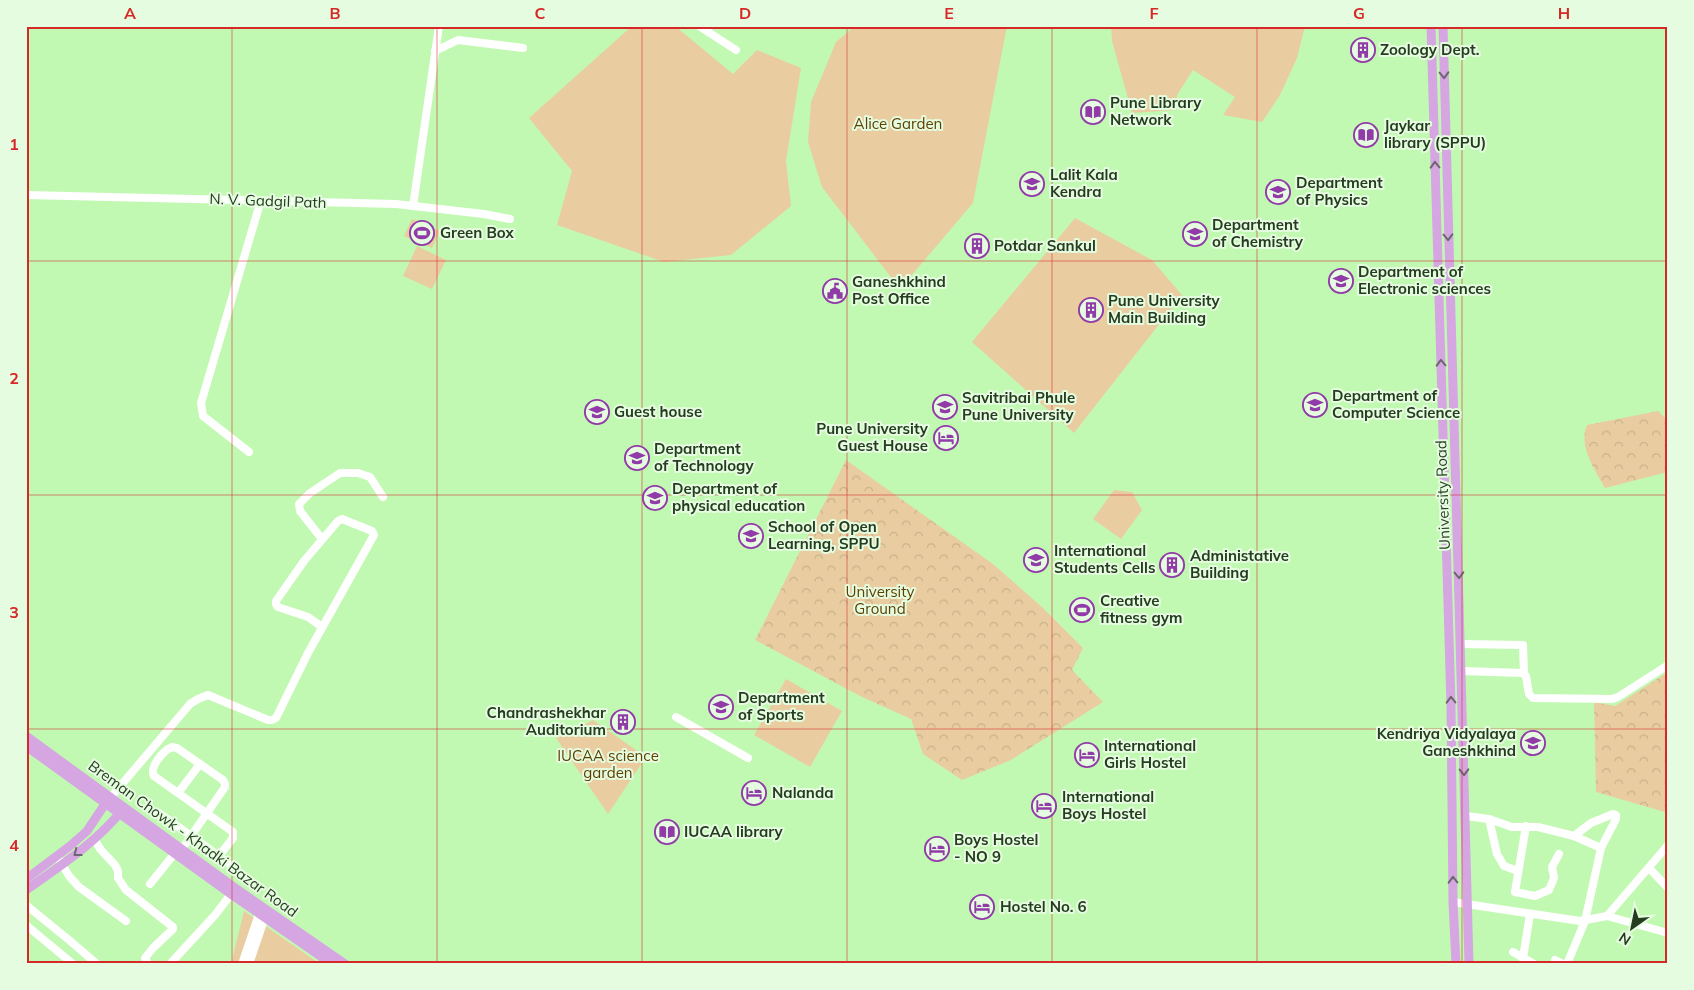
<svg xmlns="http://www.w3.org/2000/svg" width="1694" height="990" font-family="Mulish,sans-serif">
<style>
.green{fill:#e9cda1}
.park{fill:url(#park-crowns)}
.lines{fill:none;stroke-linecap:round;stroke-linejoin:round}
.minor{stroke:#fff;stroke-width:8}
.major{stroke:#d5a6e2;stroke-width:9}
.oneway{stroke:#6c666e}
.grid{fill:none;stroke:#d62828;stroke-width:1;stroke-opacity:0.55}
.labels{text-anchor:middle;stroke-width:4;stroke-linejoin:round;paint-order:stroke}
.poi-label{font-size:15px;font-weight:bold;fill:#263c20;stroke:#e6fce0;text-anchor:start}
.park-label{font-size:15px;fill:#5d3f00;stroke:#e6fce0}
.street-label{font-size:15px;fill:#263c20;stroke:#e6fce0}
.neatline{fill:none;stroke:#d62828;stroke-width:2}
.grid-label{font-size:16px;text-anchor:middle;font-weight:bold;fill:#d62828}
</style>
<defs>
<pattern id="park-crowns" width="20" height="18" patternUnits="userSpaceOnUse" patternTransform="scale(1.25)"><rect width="20" height="18" fill="#e9cda1"/><path d="M2 6a3 3 0 1 1 6 0M12 15a3 3 0 1 1 6 0" fill="none" stroke="#c8b18a"/></pattern>
</defs>
<rect width="100%" height="100%" fill="#c2f9b2"/>
<g class="green">
<path d="M632,26H675L733,74L757,50L801,68L786,161L791,206L731,255L664,262L557,225L572,171L529,118Z"/>
<path d="M855,26H1007L973,203L900,289L822,187L808,142L811,102L836,42Z"/>
<path d="M1111,26H1305L1297,58L1280,95L1262,122L1223,115L1235,97L1193,70L1177,95L1176,110L1132,113L1112,41Z"/>
<path d="M1075,218L1152,260L1182,295L1074,433L972,342Z"/>
<path d="M412,219L440,231L432,248L404,236Z"/>
<path d="M417,246L446,260L432,289L403,276Z"/>
<path d="M1114,490L1132,492L1142,510L1121,539L1093,519Z"/>
<path d="M786,679L842,711L810,767L754,735Z"/>
<path d="M593,720L646,757L608,814L556,738Z"/>
<path d="M244,911L320,964H231Z"/>
</g>
<g class="park">
<path d="M1658,411L1668,421V472L1605,488C1595,470 1578,446 1587,425Z"/>
<path d="M846,460L993,564L1043,608L1083,648L1072,670L1103,702L1011,760L962,780L923,754L911,719L862,697L755,640Z"/>
<path d="M1668,672V813L1596,792L1594,702L1615,706Z"/>
</g>
<g class="lines">
<g class="minor">
<path d="M699,26L736,50"/>
<path d="M435,51L458,40L523,48"/>
<path d="M26,195L396,204L484,214L510,219"/>
<path d="M413,206L439,26"/>
<path d="M249,452L203,416L201,403L261,200"/>
<path d="M322,539L300,511L299,504L310,493L340,473H358L370,477L383,497"/>
<path d="M1461,644L1523,645L1524,673"/>
<path d="M1462,671L1523,673L1526,676L1529,694L1533,698L1612,699L1618,697L1668,665"/>
<path d="M676,717L748,758"/>
<path d="M178,793L200,764"/>
<path d="M111,797L190,704L198,699L208,695L268,720H272L276,718L308,653L374,535L372,531L342,519L338,521L304,561L276,601V604L278,607L308,617L322,627"/>
<path d="M159,813L219,856L244,876"/>
<path d="M1466,816L1489,819L1512,827H1538L1574,836L1601,848L1585,921L1567,964"/>
<path d="M1489,819L1497,854L1504,866L1518,871"/>
<path d="M1526,826L1515,892L1535,896L1549,890L1554,878L1552,867L1559,854"/>
<path d="M1574,836L1591,823L1613,814L1616,815V819L1601,848"/>
<path d="M94,839L101,850L115,865L118,871V878L126,890L173,927V929L153,948L145,958L148,964"/>
<path d="M182,849L225,787V784L223,780L177,748L172,747C163,751 149,767 154,776L233,832V838L219,856"/>
<path d="M60,861L69,876L79,887L126,921"/>
<path d="M1649,868L1668,888"/>
<path d="M150,884L175,853"/>
<path d="M1453,902L1580,921L1607,916L1668,845"/>
<path d="M26,905L69,940L97,964"/>
<path d="M1607,916L1668,933"/>
<path d="M26,925L73,964"/>
<path d="M1513,952L1534,964"/>
<path d="M1523,958L1530,914"/>
<path d="M1555,960L1563,964"/>
<path d="M170,964L215,915L231,894"/>
<path d="M242,964L259,914"/>
<path d="M249,964L265,917"/>
</g>
<g class="major">
<path d="M1431,26L1451,705L1453,902L1456,964"/>
<path d="M1443,26L1469,964"/>
<path d="M26,736L235,888L345,964"/>
<path d="M26,746L231,894L332,964"/>
<path d="M26,879L70,846L87,831L109,798"/>
<path d="M26,890C60,866 97,842 123,809"/>
</g>
</g>
<defs><path id="oneway-chevron" d="M-2-3.5L2.5 0L-2 3.5" fill="none" stroke-width="1.6" stroke-linecap="round" stroke-linejoin="round" transform="scale(1.25)"/></defs>
<g class="oneway">
<use href="#oneway-chevron" transform="translate(1444 75) rotate(88)"/>
<use href="#oneway-chevron" transform="translate(1435 165) rotate(-92)"/>
<use href="#oneway-chevron" transform="translate(1448 237) rotate(88)"/>
<use href="#oneway-chevron" transform="translate(1441 363) rotate(-92)"/>
<use href="#oneway-chevron" transform="translate(1459 575) rotate(88)"/>
<use href="#oneway-chevron" transform="translate(1451 700) rotate(-91)"/>
<use href="#oneway-chevron" transform="translate(1464 772) rotate(89)"/>
<use href="#oneway-chevron" transform="translate(77 853) rotate(142)"/>
<use href="#oneway-chevron" transform="translate(1453 880) rotate(-91)"/>
</g>
<path class="grid" d="M232,26V964M437,26V964M642,26V964M847,26V964M1052,26V964M1257,26V964M1462,26V964M26,261H1668M26,495H1668M26,729H1668"/>
<defs>
<symbol id="building-ring" viewBox="-11 -11 22 22"><circle r="9.5" fill="#e6fce0" stroke="#913ba8" stroke-width="1.5"/><path d="M-4-6H4V6H1V3H-1V6H-4ZM-2.5-4.3h1.7v1.8h-1.7ZM.8-4.3h1.7v1.8H.8ZM-2.5-1h1.7V.8h-1.7ZM.8-1h1.7V.8H.8Z" fill="#913ba8"/></symbol>
<symbol id="library-ring" viewBox="-11 -11 22 22"><circle r="9.5" fill="#e6fce0" stroke="#913ba8" stroke-width="1.5"/><path d="M-6-4Q-3-5.5-.7-3.5V5Q-3 3-6 4ZM6-4Q3-5.5 .7-3.5V5Q3 3 6 4Z" fill="#913ba8"/></symbol>
<symbol id="school-ring" viewBox="-11 -11 22 22"><circle r="9.5" fill="#e6fce0" stroke="#913ba8" stroke-width="1.5"/><path d="M0-5L7-2L0 1L-7-2ZM-4 1L0 2.5L4 1V4Q0 6-4 4Z" fill="#913ba8"/></symbol>
<symbol id="university-ring" viewBox="-11 -11 22 22"><circle r="9.5" fill="#e6fce0" stroke="#913ba8" stroke-width="1.5"/><path d="M0-5L7-2L0 1L-7-2ZM-4 1L0 2.5L4 1V4Q0 6-4 4Z" fill="#913ba8"/></symbol>
<symbol id="stadium-ring" viewBox="-11 -11 22 22"><circle r="9.5" fill="#e6fce0" stroke="#913ba8" stroke-width="1.5"/><path d="M0-5a6.5 5 0 1 0 0 10a6.5 5 0 1 0 0-10ZM-3.5-1.8h7v3.6h-7Z" fill="#913ba8"/></symbol>
<symbol id="civic-ring" viewBox="-11 -11 22 22"><circle r="9.5" fill="#e6fce0" stroke="#913ba8" stroke-width="1.5"/><path d="M-.6-6.5H3V-4.5H.6V-3L4-1V1h2V6H-6V1h2V-1L-.6-3ZM-1.2 2.5V6h2.4V2.5Z" fill="#913ba8"/></symbol>
<symbol id="hotel-ring" viewBox="-11 -11 22 22"><circle r="9.5" fill="#e6fce0" stroke="#913ba8" stroke-width="1.5"/><path d="M-6-4.5h1.5V1H6V5H4.5V3h-9V5H-6ZM-4 0a1.8 1.8 0 1 1 3.6 0ZM.5 0V-2.5h3Q6-2.5 6 0Z" fill="#913ba8"/></symbol>
</defs>
<g fill-rule="evenodd">
<use href="#building-ring" x="1349" y="36" width="28" height="28"/>
<use href="#library-ring" x="1079" y="98" width="28" height="28"/>
<use href="#library-ring" x="1352" y="121" width="28" height="28"/>
<use href="#school-ring" x="1018" y="170" width="28" height="28"/>
<use href="#university-ring" x="1264" y="178" width="28" height="28"/>
<use href="#stadium-ring" x="408" y="219" width="28" height="28"/>
<use href="#university-ring" x="1181" y="220" width="28" height="28"/>
<use href="#building-ring" x="963" y="232" width="28" height="28"/>
<use href="#university-ring" x="1327" y="267" width="28" height="28"/>
<use href="#civic-ring" x="821" y="277" width="28" height="28"/>
<use href="#building-ring" x="1077" y="296" width="28" height="28"/>
<use href="#university-ring" x="1301" y="391" width="28" height="28"/>
<use href="#university-ring" x="931" y="393" width="28" height="28"/>
<use href="#university-ring" x="583" y="398" width="28" height="28"/>
<use href="#hotel-ring" x="932" y="424" width="28" height="28"/>
<use href="#university-ring" x="623" y="444" width="28" height="28"/>
<use href="#university-ring" x="641" y="484" width="28" height="28"/>
<use href="#university-ring" x="737" y="522" width="28" height="28"/>
<use href="#university-ring" x="1022" y="546" width="28" height="28"/>
<use href="#building-ring" x="1158" y="551" width="28" height="28"/>
<use href="#stadium-ring" x="1068" y="596" width="28" height="28"/>
<use href="#university-ring" x="707" y="693" width="28" height="28"/>
<use href="#building-ring" x="609" y="708" width="28" height="28"/>
<use href="#school-ring" x="1519" y="729" width="28" height="28"/>
<use href="#hotel-ring" x="1073" y="741" width="28" height="28"/>
<use href="#hotel-ring" x="740" y="779" width="28" height="28"/>
<use href="#hotel-ring" x="1030" y="792" width="28" height="28"/>
<use href="#library-ring" x="653" y="818" width="28" height="28"/>
<use href="#hotel-ring" x="923" y="835" width="28" height="28"/>
<use href="#hotel-ring" x="968" y="893" width="28" height="28"/>
</g>
<g class="labels">
<g class="poi-label">
<text x="1380" y="55">Zoology Dept.</text>
<text x="1110" y="108">Pune Library<tspan x="1110" dy="17">Network</tspan></text>
<text x="1384" y="131">Jaykar<tspan x="1384" dy="17">library (SPPU)</tspan></text>
<text x="1050" y="180">Lalit Kala<tspan x="1050" dy="17">Kendra</tspan></text>
<text x="1296" y="188">Department<tspan x="1296" dy="17">of Physics</tspan></text>
<text x="1212" y="230">Department<tspan x="1212" dy="17">of Chemistry</tspan></text>
<text x="440" y="238">Green Box</text>
<text x="994" y="251">Potdar Sankul</text>
<text x="1358" y="277">Department of<tspan x="1358" dy="17">Electronic sciences</tspan></text>
<text x="852" y="287">Ganeshkhind<tspan x="852" dy="17">Post Office</tspan></text>
<text x="1108" y="306">Pune University<tspan x="1108" dy="17">Main Building</tspan></text>
<text x="1332" y="401">Department of<tspan x="1332" dy="17">Computer Science</tspan></text>
<text x="962" y="403">Savitribai Phule<tspan x="962" dy="17">Pune University</tspan></text>
<text x="614" y="417">Guest house</text>
<text x="928" y="434" text-anchor="end">Pune University<tspan x="928" dy="17">Guest House</tspan></text>
<text x="654" y="454">Department<tspan x="654" dy="17">of Technology</tspan></text>
<text x="672" y="494">Department of<tspan x="672" dy="17">physical education</tspan></text>
<text x="768" y="532">School of Open<tspan x="768" dy="17">Learning, SPPU</tspan></text>
<text x="1054" y="556">International<tspan x="1054" dy="17">Students Cells</tspan></text>
<text x="1190" y="561">Administative<tspan x="1190" dy="17">Building</tspan></text>
<text x="1100" y="606">Creative<tspan x="1100" dy="17">fitness gym</tspan></text>
<text x="738" y="703">Department<tspan x="738" dy="17">of Sports</tspan></text>
<text x="606" y="718" text-anchor="end">Chandrashekhar<tspan x="606" dy="17">Auditorium</tspan></text>
<text x="1516" y="739" text-anchor="end">Kendriya Vidyalaya<tspan x="1516" dy="17">Ganeshkhind</tspan></text>
<text x="1104" y="751">International<tspan x="1104" dy="17">Girls Hostel</tspan></text>
<text x="772" y="798">Nalanda</text>
<text x="1062" y="802">International<tspan x="1062" dy="17">Boys Hostel</tspan></text>
<text x="684" y="837">IUCAA library</text>
<text x="954" y="845">Boys Hostel<tspan x="954" dy="17">- NO 9</tspan></text>
<text x="1000" y="912">Hostel No. 6</text>
</g>
<g class="park-label">
<text x="898" y="129">Alice Garden</text>
<text x="880" y="597">University<tspan x="880" dy="17">Ground</tspan></text>
<text x="608" y="761">IUCAA science<tspan x="608" dy="17">garden</tspan></text>
</g>
<g class="street-label">
<text transform="translate(268 201) rotate(2)" y="5">N. V. Gadgil Path</text>
<text transform="translate(1443 495) rotate(-92)" y="5">University Road</text>
<text transform="translate(193 839) rotate(36)" y="5">Breman Chowk - Khadki Bazar Road</text>
</g>
</g>
<rect width="1694" height="990" fill="none" stroke="#e6fce0" stroke-width="55"/>
<g transform="translate(1632 928) rotate(213)" stroke="#e6fce0" stroke-width="4" paint-order="stroke">
<path d="M0-4L9 19L0 12L-9 19Z" fill="#263c20"/>
<text y="-8" font-size="14" font-weight="bold" text-anchor="middle" fill="#263c20">N</text>
</g>
<rect x="28" y="28" width="1638" height="934" class="neatline"/>
<g class="grid-label">
<text x="130" y="19">A</text>
<text x="335" y="19">B</text>
<text x="540" y="19">C</text>
<text x="745" y="19">D</text>
<text x="949" y="19">E</text>
<text x="1154" y="19">F</text>
<text x="1359" y="19">G</text>
<text x="1564" y="19">H</text>
<text x="14" y="150">1</text>
<text x="14" y="384">2</text>
<text x="14" y="618">3</text>
<text x="14" y="851">4</text>
</g>
</svg>
